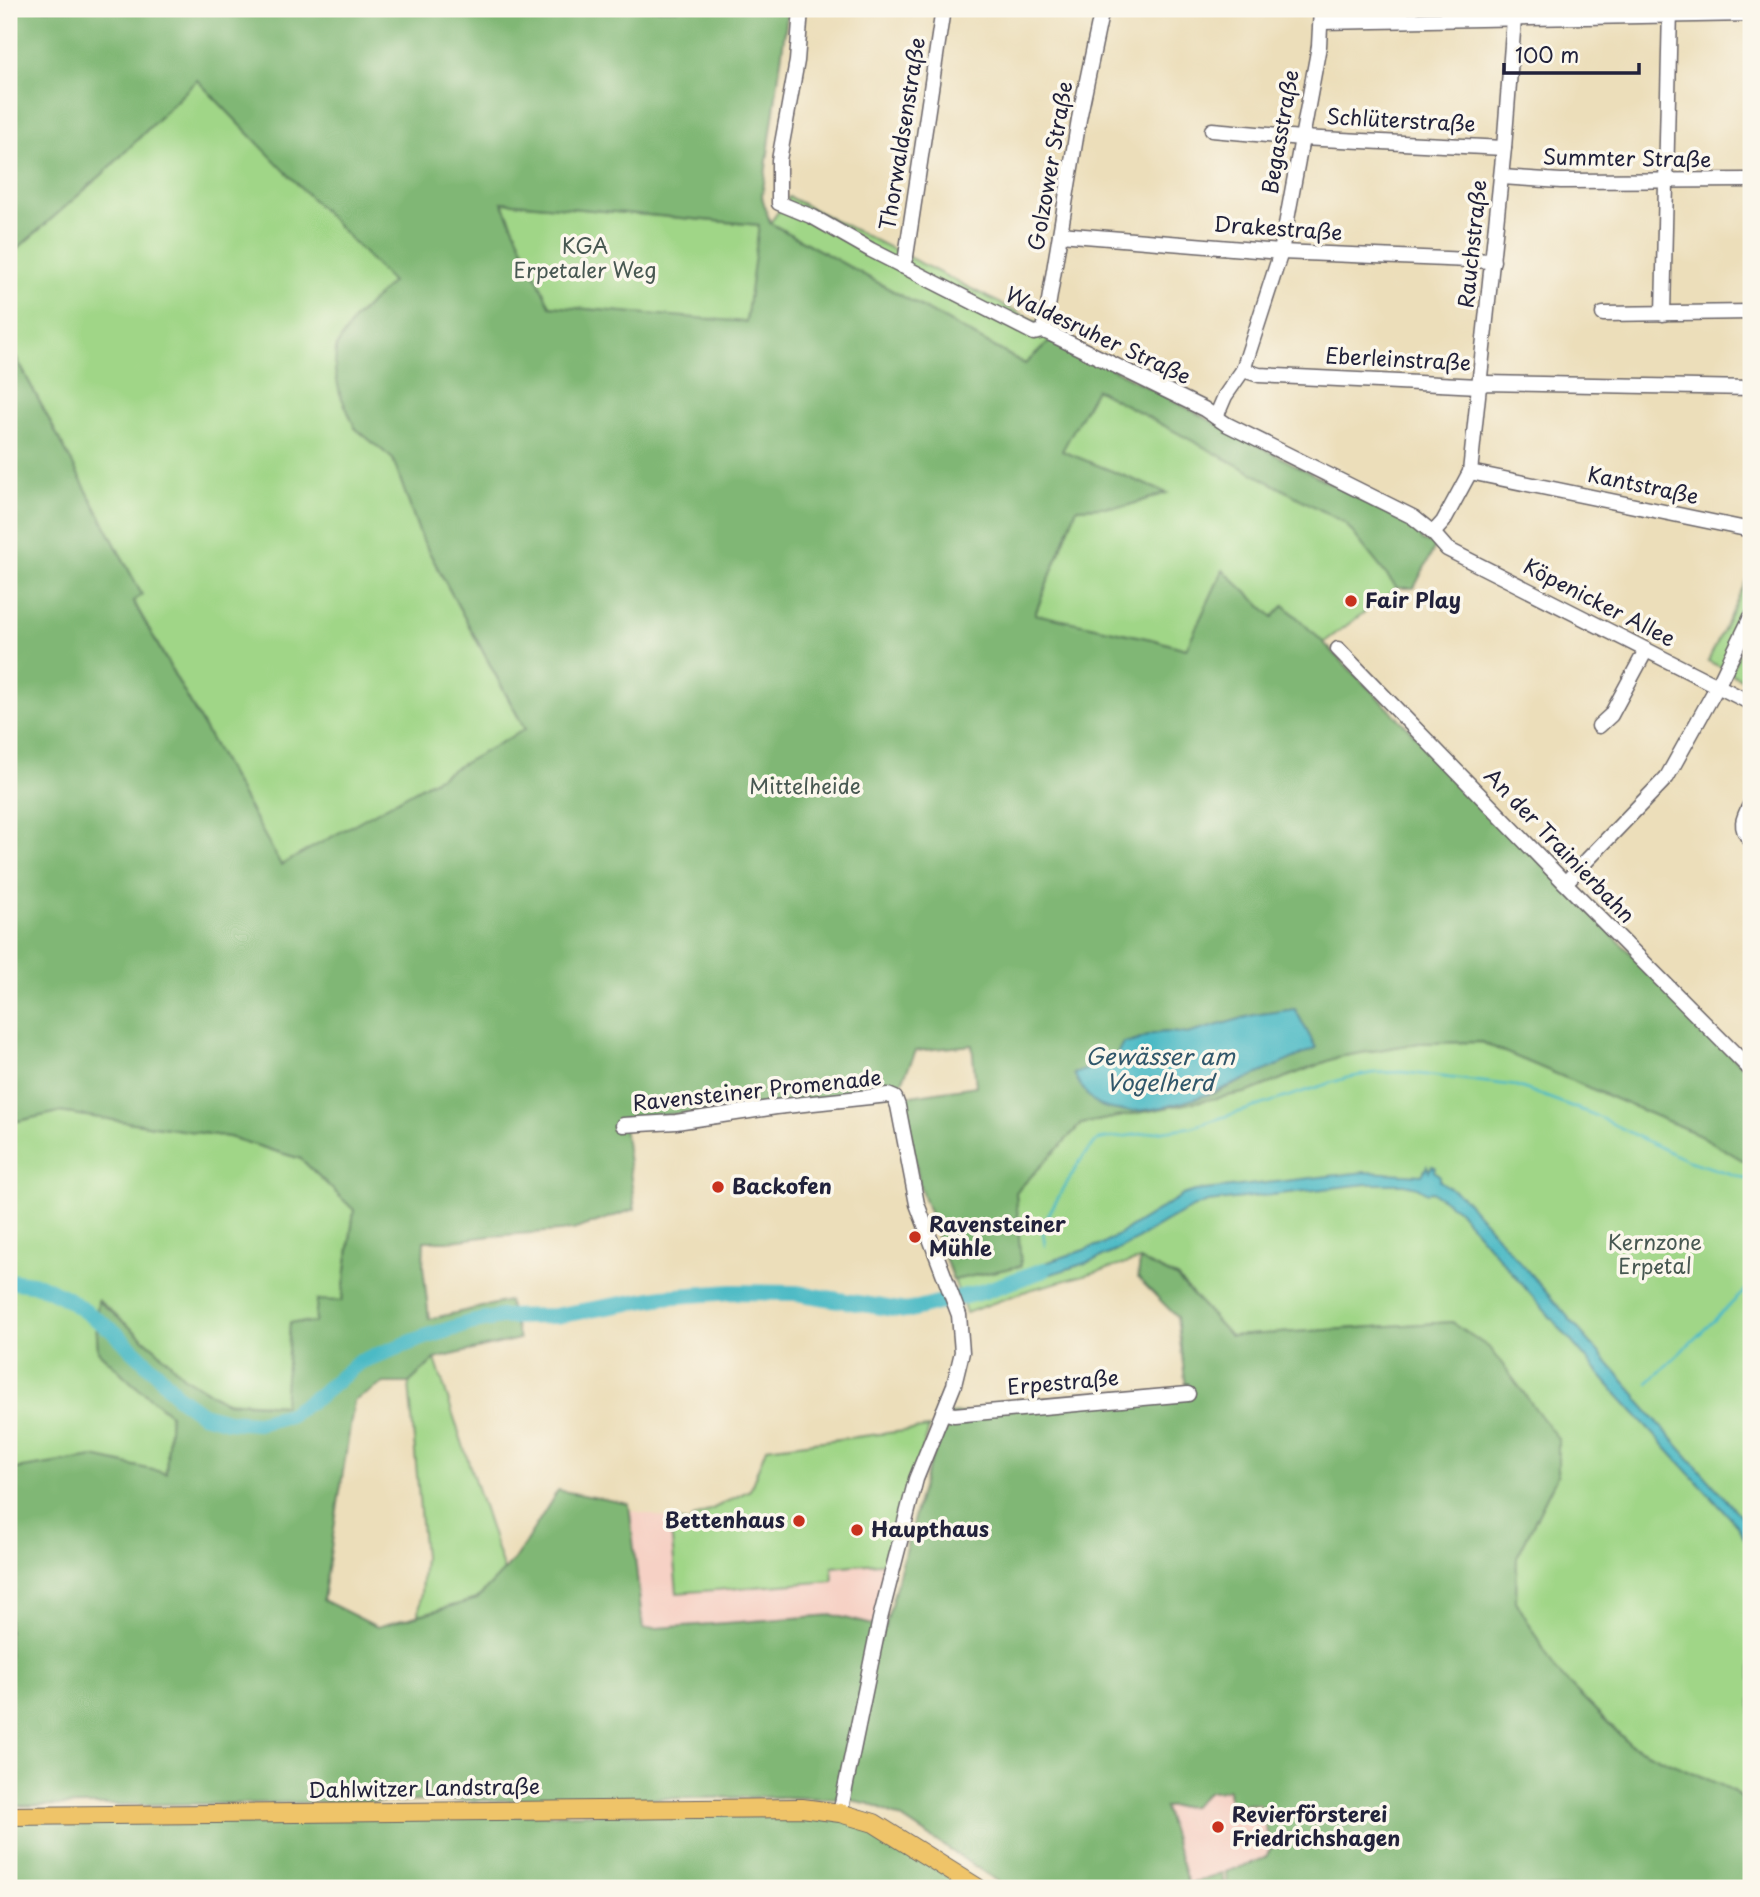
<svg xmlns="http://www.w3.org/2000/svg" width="1760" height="1897" font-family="'Playpen Sans',sans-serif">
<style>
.built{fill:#f6d1c5}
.green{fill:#a0d687;stroke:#617c61;stroke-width:2}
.forest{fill:#80b774;stroke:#516c58;stroke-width:2;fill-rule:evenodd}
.water{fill:#4cbac5;stroke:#376e80;stroke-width:2}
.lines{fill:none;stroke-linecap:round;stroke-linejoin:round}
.stream{stroke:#4cbac5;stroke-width:2.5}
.river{stroke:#4cbac5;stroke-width:16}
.minor-casing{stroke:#696467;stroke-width:17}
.major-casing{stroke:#696467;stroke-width:20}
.minor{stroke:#fff;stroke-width:14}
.major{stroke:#efc469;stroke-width:18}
.poi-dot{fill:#c8321e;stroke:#fbf7ec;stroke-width:2.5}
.labels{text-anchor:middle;stroke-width:7;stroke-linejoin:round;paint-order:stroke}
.street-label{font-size:21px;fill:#22223b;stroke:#fbf7ec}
.park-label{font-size:21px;fill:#485852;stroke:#fbf7ec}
.poi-label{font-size:21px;font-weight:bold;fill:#22223b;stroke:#fbf7ec;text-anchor:start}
.water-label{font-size:23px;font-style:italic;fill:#31576b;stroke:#fbf7ec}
</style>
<rect width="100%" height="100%" fill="#fbf7ec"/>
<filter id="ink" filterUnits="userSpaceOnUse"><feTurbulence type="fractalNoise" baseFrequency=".0143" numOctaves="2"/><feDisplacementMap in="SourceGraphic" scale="14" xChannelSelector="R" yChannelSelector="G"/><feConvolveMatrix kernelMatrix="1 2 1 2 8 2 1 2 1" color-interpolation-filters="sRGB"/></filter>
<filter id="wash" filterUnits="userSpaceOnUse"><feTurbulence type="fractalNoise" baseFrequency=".00686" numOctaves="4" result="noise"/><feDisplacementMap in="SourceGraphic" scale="28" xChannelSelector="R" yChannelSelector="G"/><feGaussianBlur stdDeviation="1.57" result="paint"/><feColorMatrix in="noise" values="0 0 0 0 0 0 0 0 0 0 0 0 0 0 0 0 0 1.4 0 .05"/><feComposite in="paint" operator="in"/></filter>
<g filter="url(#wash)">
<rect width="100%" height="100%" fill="#ecdeba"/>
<g class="built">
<path d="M629,1510L670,1519L677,1593L833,1581L831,1567L891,1562L874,1625L833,1615L643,1629Z"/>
<path d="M1229,1790L1230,1804H1260L1271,1848L1265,1858L1188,1885L1164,1807L1192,1806L1209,1791Z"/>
</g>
<g class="green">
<path d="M197,80L393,282L354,319L355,428L393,459L421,537L525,730L281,865L133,600L142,595L9,344V256L106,171Z"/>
<path d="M789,197L1059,333L1025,364L770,223Z"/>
<path d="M502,202L760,225L746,323L550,306Z"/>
<path d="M1096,389L1302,497L1345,523L1397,588L1323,643L1284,606L1273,617L1186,649L1151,639L1035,615L1077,508L1126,506L1166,493L1061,451Z"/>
<path d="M1751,571V610L1722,668L1708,661Z"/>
<path d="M1751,629V663L1743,680L1730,673Z"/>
<path d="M1481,1042L1698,1134L1751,1165V1807L1732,1790L1631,1745L1556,1671L1516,1601L1517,1557L1558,1474L1453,1322L1230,1336L1177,1277L1140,1260L1029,1290L966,1313L954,1280L1020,1266L1016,1192L1081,1124L1248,1092L1338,1057L1419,1043Z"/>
<path d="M59,1112L229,1137L301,1159L354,1210L342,1301L316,1323L290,1322L285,1405L225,1401L185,1378L157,1350L99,1301L96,1319L98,1351L132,1383L170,1414L166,1473L94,1457L9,1470V1123Z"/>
<path d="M435,1359L504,1571L477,1599L419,1615L424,1557L409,1383Z"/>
<path d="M929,1428L891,1562L832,1567L833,1581L677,1593L670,1519L691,1523L692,1519L750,1490L766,1448Z"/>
</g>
<g class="forest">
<path d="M9,9H788L762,197L770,223L1025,364L1059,333L1107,366L1417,529L1422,541L1436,545L1414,588H1397L1345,523L1096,389L1062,451L1167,493L1126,506L1077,508L1035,614L1151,639L1186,649L1223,570L1273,617L1284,605L1324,643L1751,1075V1165L1698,1134L1481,1042L1419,1043L1338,1057L1248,1092L1081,1124L1016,1192L1021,1266L953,1280L920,1187L904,1097L976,1086L972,1045L916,1051L897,1093L623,1119L635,1209L573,1230L491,1236L452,1241H424L423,1266L429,1319L508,1301L519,1339L435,1359L409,1383H384L354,1401L323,1600L377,1627L477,1599L515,1559L558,1490L629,1504L643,1629L833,1615L885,1628L925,1476L949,1414L1187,1395L1177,1317L1138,1278L1140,1260L1176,1277L1230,1336L1452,1322L1491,1349L1558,1439V1474L1517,1557L1516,1601L1556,1671L1630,1745L1732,1790L1751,1807V1888H1227L1226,1872L1265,1858L1271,1848L1260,1804H1229L1228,1790L1209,1791L1192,1806L1164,1807L1188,1884L1222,1873L1224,1888H1008L901,1818L870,1804L846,1799L777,1797L9,1806V1470L94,1457L166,1473L170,1414L132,1383L98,1351L96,1320L98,1301L157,1350L185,1378L225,1402L284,1405L290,1322L315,1323L317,1300L342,1301L354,1210L301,1159L229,1137L59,1112L9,1123V344L142,595L133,601L281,865L525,729L421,537L393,459L355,428L340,394L335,371L336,347L354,319L392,282L197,80L106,171L9,256ZM502,202L759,225L746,322L550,306ZM1295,1009L1316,1048L1215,1093L1167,1106L1124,1110L1074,1074L1114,1059L1123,1043C1133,1043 1137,1040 1146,1037C1157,1031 1175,1032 1187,1034L1254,1015Z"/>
<path d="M780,1812L852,1820L970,1888H9V1820Z"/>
</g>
<g class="water">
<path d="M1295,1009L1316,1048C1266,1070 1154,1128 1101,1106C1090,1102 1079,1084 1074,1074L1114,1059L1123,1043C1133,1043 1137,1041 1145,1037C1157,1031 1175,1032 1187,1034L1254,1015Z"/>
<path d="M1427,1166L1429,1171L1432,1166L1435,1167L1434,1171L1440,1176V1181L1463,1197L1637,1396V1399L1746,1522H1749L1751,1529V1570L1746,1541L1737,1525L1615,1392L1457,1209L1432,1192L1427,1193L1417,1187L1404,1184H1367L1208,1202C1175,1213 1150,1233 1120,1249C1091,1264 1057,1271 1026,1282L1024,1274L1033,1267L1105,1243L1183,1195L1195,1191L1365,1172L1422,1175Z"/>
</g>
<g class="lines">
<g class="stream">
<path d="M1045,1246L1042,1225L1080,1161L1097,1140L1192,1127L1346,1078L1373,1073L1402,1072L1517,1086L1592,1114L1686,1160L1751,1180"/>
<path d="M1648,1383L1751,1285"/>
</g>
<path class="river" d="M9,1281L39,1285L66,1298L113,1331L158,1374L177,1396L202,1414L228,1421L257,1423L289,1415L320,1395L359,1362L425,1337L470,1323L501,1317L555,1316L663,1297L732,1292L796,1293L906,1311L985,1291L1044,1270"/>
</g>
</g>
<g filter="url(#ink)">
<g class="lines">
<defs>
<g id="minor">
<path d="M801,9L797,61L779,160V203L813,217L871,250L1034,333L1044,331L1051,334L1204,409L1226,424L1413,517L1433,533L1447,549L1751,703"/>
<path d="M1321,22L1751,14"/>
<path d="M1212,130L1301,138L1504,148"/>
<path d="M1502,177L1561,181L1751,180"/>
<path d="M1060,234L1281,252L1493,261"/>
<path d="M902,266L906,256L943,9"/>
<path d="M1603,314L1751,312"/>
<path d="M1663,314L1670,9"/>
<path d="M1044,331L1079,119L1102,9"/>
<path d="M1243,370L1259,375L1479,386L1486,383L1751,388"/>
<path d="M1216,417L1225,396L1243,370L1281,252L1319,46L1321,9"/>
<path d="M1470,472L1751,530"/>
<path d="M1433,533L1443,522L1470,472L1504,148L1514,19"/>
<path d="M1338,649L1565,883L1751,1070"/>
<path d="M1599,726L1611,715L1646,650"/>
<path d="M1751,803C1743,818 1738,827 1751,841"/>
<path d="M1565,883L1667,777L1718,685L1751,617"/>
<path d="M623,1125L676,1122L776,1107L888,1095L895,1098L898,1106L917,1204L959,1315L962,1352L954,1385L916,1479L880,1619L840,1813"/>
<path d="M943,1412L954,1415L1188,1394"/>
</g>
<path id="major" d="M9,1816L802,1808L840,1813L874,1823L978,1888"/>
</defs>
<use href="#minor" class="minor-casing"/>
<use href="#major" class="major-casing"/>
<use href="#minor" class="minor"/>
<use href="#major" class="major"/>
</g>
</g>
<g class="poi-dot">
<circle cx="1351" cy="601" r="7"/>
<circle cx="718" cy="1187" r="7"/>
<circle cx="915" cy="1237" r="7"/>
<circle cx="799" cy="1521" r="7"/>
<circle cx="857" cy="1530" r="7"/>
<circle cx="1218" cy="1827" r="7"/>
</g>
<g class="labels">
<g class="street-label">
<text transform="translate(1401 121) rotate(3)" y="7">Schlüterstraße</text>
<text transform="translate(1281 132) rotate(-80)" y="7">Begasstraße</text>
<text transform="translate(903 134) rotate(-81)" y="7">Thorwaldsenstraße</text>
<text transform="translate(1627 159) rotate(1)" y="7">Summter Straße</text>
<text transform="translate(1051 166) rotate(-80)" y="7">Golzower Straße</text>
<text transform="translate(1278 229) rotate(4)" y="7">Drakestraße</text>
<text transform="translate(1473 244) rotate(-84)" y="7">Rauchstraße</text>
<text transform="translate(1098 336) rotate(25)" y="7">Waldesruher Straße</text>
<text transform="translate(1398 360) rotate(3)" y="7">Eberleinstraße</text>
<text transform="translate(1643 486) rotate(12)" y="7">Kantstraße</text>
<text transform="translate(1599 603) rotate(27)" y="7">Köpenicker Allee</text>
<text transform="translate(1559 846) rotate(46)" y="7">An der Trainierbahn</text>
<text transform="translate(757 1091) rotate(-6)" y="7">Ravensteiner Promenade</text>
<text transform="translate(1063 1383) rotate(-5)" y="7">Erpestraße</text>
<text transform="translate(424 1789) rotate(-1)" y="7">Dahlwitzer Landstraße</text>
</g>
<g class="park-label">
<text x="585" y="254">KGA<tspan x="585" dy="24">Erpetaler Weg</tspan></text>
<text x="805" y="794">Mittelheide</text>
<text x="1655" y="1250">Kernzone<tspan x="1655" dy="24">Erpetal</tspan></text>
</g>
<g class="poi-label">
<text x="1365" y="608">Fair Play</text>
<text x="732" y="1194">Backofen</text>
<text x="929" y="1232">Ravensteiner<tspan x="929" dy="24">Mühle</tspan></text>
<text x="785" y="1528" text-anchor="end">Bettenhaus</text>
<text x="871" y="1537">Haupthaus</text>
<text x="1232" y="1822">Revierförsterei<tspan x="1232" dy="24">Friedrichshagen</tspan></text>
</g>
<g class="water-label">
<text x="1160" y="1065">Gewässer am<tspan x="1160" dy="26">Vogelherd</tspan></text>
</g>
</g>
<rect width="1760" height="1897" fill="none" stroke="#fbf7ec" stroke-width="35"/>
<path d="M1504 63v10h135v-10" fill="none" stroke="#22223b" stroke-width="3.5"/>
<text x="1515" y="63" font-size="21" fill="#22223b" stroke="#fbf7ec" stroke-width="5" paint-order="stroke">100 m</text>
</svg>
